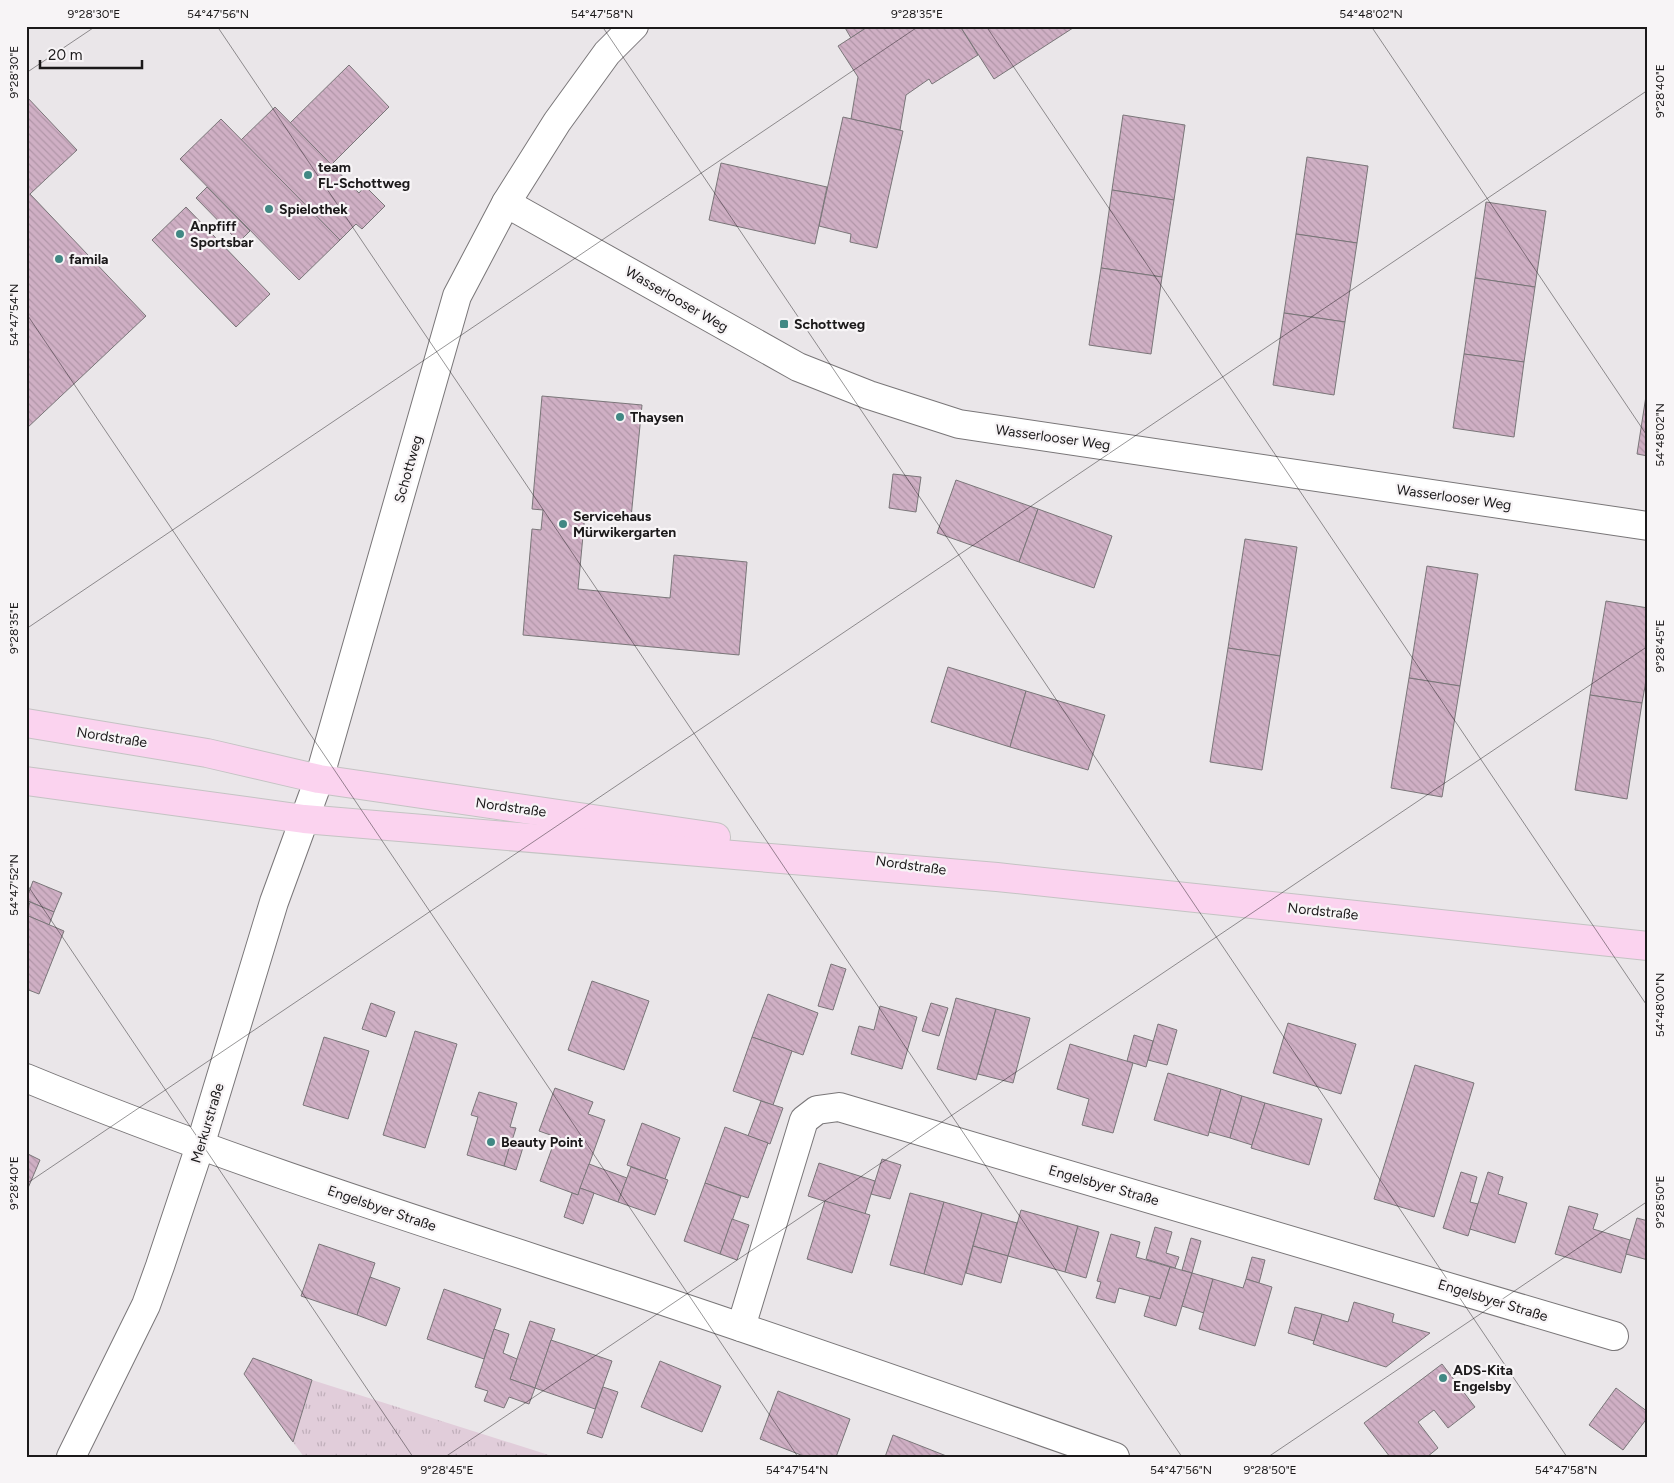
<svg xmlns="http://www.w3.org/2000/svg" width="1674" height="1483" font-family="Figtree,sans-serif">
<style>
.park{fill:url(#park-tufts)}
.pitch{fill:#e1cdda}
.building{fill:url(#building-back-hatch);stroke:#7a7679}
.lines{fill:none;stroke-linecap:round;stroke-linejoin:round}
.minor-casing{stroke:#797678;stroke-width:30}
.major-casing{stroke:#c4c3c3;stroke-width:30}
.minor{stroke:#fff;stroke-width:28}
.major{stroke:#fbd3ef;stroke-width:28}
.ticks{fill:none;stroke:#1b191a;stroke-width:1;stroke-opacity:0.45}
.poi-dot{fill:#418884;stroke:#f7f4f6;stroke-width:2}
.labels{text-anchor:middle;stroke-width:4.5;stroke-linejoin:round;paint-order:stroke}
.poi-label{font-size:14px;font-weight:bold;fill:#1b191a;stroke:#f7f4f6;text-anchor:start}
.street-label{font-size:14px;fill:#1b191a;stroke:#f7f4f6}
.neatline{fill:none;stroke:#1b191a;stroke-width:2}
.ticks-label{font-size:12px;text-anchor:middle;fill:#1b191a}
</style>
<defs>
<pattern id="park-tufts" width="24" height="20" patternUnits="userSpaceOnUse" patternTransform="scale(1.25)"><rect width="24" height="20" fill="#e1cdda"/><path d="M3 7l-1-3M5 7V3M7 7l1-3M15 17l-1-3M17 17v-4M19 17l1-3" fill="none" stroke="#c0afba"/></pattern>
<pattern id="building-back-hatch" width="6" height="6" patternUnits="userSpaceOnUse" patternTransform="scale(1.25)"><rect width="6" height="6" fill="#cfafc4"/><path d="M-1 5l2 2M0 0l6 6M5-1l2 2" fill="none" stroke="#b196a8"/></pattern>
</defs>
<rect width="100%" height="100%" fill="#eae6e9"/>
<path class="park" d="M312,1380L555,1457H304L293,1442Z"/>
<path class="pitch" d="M408,1439L461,1457H402Z"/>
<g class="building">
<path d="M844,26H869L851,38Z"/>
<path d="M869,26H960L978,55L932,84L929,79L906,95L900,130L851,119L858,77L838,46Z"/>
<path d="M960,26H1076L994,79Z"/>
<path d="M349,65L389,107L331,165L290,123Z"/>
<path d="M26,96L77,150L30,194L146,316L26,429Z"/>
<path d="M275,107L359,193L365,186L385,206L362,229L356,224L340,240L241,140Z"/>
<path d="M1123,115L1185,125L1174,200L1112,190Z"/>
<path d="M843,117L903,131L877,248L850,242L851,234L819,226Z"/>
<path d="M221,119L340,240L299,280L180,159Z"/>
<path d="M1307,157L1368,166L1357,243L1296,234Z"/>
<path d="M721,163L827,187L815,244L709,220Z"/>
<path d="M207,187L250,231L239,242L196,198Z"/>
<path d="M1112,190L1174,200L1162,277L1101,268Z"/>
<path d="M1486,202L1546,211L1535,287L1475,278Z"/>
<path d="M186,207L270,294L236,327L152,240Z"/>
<path d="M1296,234L1357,243L1345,322L1284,313Z"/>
<path d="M1101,268L1162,277L1151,354L1089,345Z"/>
<path d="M1475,278L1535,287L1524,362L1464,354Z"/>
<path d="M1284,313L1345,322L1334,395L1273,385Z"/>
<path d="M1464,354L1524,362L1514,437L1453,428Z"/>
<path d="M1648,383V456L1637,454Z"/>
<path d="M542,396L642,405L631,518L585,514L578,589L670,598L674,555L747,562L739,655L523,635L532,529L541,530L543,510L532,509Z"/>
<path d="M893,474L921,477L916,512L889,508Z"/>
<path d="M956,480L1038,509L1019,562L937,533Z"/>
<path d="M1038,509L1112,536L1094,588L1019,562Z"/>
<path d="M1245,539L1297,547L1280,656L1228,648Z"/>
<path d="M1427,566L1478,574L1460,686L1409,678Z"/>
<path d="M1606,601L1648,608V670L1642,703L1590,695Z"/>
<path d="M1228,648L1280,656L1262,770L1210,762Z"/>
<path d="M948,667L1026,691L1010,747L931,722Z"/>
<path d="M1409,678L1460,686L1442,797L1391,788Z"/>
<path d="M1026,691L1105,715L1088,770L1010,747Z"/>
<path d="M1590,695L1642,703L1627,799L1575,790Z"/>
<path d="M33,881L62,893L54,912L26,900Z"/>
<path d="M30,902L54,912L49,925L26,915Z"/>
<path d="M26,915L64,931L39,994L26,989Z"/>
<path d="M831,964L846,969L833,1010L818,1006Z"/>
<path d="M592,981L649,1001L624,1070L568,1050Z"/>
<path d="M768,994L818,1013L803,1055L752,1037Z"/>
<path d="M956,998L996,1009L976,1080L937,1069Z"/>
<path d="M371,1003L395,1012L386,1037L362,1029Z"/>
<path d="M931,1003L948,1008L939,1036L922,1031Z"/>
<path d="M880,1006L917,1017L902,1069L851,1054L859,1026L874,1030Z"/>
<path d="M996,1009L1030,1018L1013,1083L978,1074Z"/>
<path d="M1288,1023L1356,1044L1341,1094L1273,1073Z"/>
<path d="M1158,1024L1177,1030L1167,1065L1148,1060Z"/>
<path d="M415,1031L457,1044L425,1148L383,1135Z"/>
<path d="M1134,1035L1153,1041L1146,1067L1127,1061Z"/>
<path d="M324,1037L369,1051L348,1119L303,1105Z"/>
<path d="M752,1037L792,1051L773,1105L733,1091Z"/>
<path d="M1070,1044L1133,1063L1113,1133L1082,1125L1089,1099L1057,1089Z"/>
<path d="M1415,1065L1474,1083L1434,1217L1374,1199Z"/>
<path d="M1168,1073L1221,1089L1208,1136L1154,1120Z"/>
<path d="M555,1088L593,1102L588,1114L605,1120L578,1195L540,1181L556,1137L539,1131Z"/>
<path d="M1221,1089L1242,1096L1230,1138L1209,1132Z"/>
<path d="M479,1092L517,1103L510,1127L516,1128L504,1166L467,1155L478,1117L471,1115Z"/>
<path d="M1242,1096L1265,1103L1252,1145L1230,1138Z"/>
<path d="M761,1101L783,1108L770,1144L748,1136Z"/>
<path d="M1265,1103L1322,1119L1309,1165L1251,1148Z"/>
<path d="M642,1123L680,1138L665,1179L627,1165Z"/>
<path d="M725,1127L768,1143L748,1198L705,1183Z"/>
<path d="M511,1141L524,1144L516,1170L504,1166Z"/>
<path d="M26,1153L40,1160L28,1188L26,1187Z"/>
<path d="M882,1159L901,1165L890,1199L871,1194Z"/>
<path d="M819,1163L875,1181L865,1214L808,1196Z"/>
<path d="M589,1164L627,1178L618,1202L580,1188Z"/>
<path d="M631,1167L668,1180L655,1215L618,1202Z"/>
<path d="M1461,1172L1477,1177L1470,1202L1478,1204L1468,1236L1443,1228Z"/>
<path d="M1488,1172L1503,1177L1498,1194L1527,1203L1515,1243L1470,1229Z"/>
<path d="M705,1183L741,1196L720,1254L684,1241Z"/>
<path d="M580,1188L594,1193L583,1224L564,1217L572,1193L578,1195Z"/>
<path d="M910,1193L944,1202L924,1274L890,1265Z"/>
<path d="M825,1201L870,1215L852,1273L807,1259Z"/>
<path d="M944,1202L982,1213L962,1285L924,1274Z"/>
<path d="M1569,1206L1598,1214L1593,1229L1630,1240L1621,1273L1555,1254Z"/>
<path d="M1021,1210L1078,1226L1065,1272L1008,1256Z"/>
<path d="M982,1213L1017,1223L1008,1256L973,1246Z"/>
<path d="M1637,1218L1648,1221V1260L1626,1254Z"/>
<path d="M732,1219L749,1225L737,1260L720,1254Z"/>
<path d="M1078,1226L1099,1232L1086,1278L1065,1272Z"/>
<path d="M1155,1227L1172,1232L1166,1253L1179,1257L1175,1268L1146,1259Z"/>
<path d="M1111,1234L1140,1242L1136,1257L1170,1267L1160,1299L1119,1288L1115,1303L1096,1298L1101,1282L1097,1281Z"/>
<path d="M1191,1238L1201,1241L1192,1273L1182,1270Z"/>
<path d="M319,1244L375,1263L357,1315L301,1296Z"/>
<path d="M973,1246L1008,1256L1001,1283L966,1273Z"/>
<path d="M1252,1257L1265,1260L1259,1283L1246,1279Z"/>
<path d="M1170,1267L1192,1273L1176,1326L1144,1316L1150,1296L1160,1299Z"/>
<path d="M1192,1273L1213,1279L1204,1313L1182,1306Z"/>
<path d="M370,1277L400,1288L386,1326L357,1315Z"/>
<path d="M1213,1279L1243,1288L1246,1279L1272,1287L1255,1346L1199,1329Z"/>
<path d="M444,1289L501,1309L484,1359L427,1339Z"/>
<path d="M1354,1302L1394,1314L1392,1322L1430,1333L1386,1367L1313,1344L1322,1314L1348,1322Z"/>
<path d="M1295,1307L1322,1314L1314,1341L1288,1333Z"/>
<path d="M530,1321L555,1329L535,1388L510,1379Z"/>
<path d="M494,1329L509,1334L503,1353L517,1359L510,1379L535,1388L529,1404L509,1397L504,1408L484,1401L488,1391L475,1387Z"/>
<path d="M551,1340L612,1361L595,1409L535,1388Z"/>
<path d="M253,1358L312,1380L293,1442L244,1374Z"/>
<path d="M660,1361L721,1386L702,1432L641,1407Z"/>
<path d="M1442,1364L1475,1407L1448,1428L1434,1410L1418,1422L1438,1448L1427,1457H1390L1364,1423Z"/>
<path d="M603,1387L618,1392L602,1438L587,1433Z"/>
<path d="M1616,1388L1648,1412V1417L1623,1450L1589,1425Z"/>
<path d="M778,1391L850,1419L836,1457H806L760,1439Z"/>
<path d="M893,1435L949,1457H885Z"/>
</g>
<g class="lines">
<defs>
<g id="minor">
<path d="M506,203L798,367L869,395L959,424L1648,526"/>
<path d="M26,1078C222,1159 426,1223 627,1289C791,1343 953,1400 1115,1457"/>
<path d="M741,1327L804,1120L817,1110L839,1107L1614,1336"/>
<path d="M71,1457L146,1305L160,1266L200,1146L274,902L319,779L457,296L506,203L557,122L607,53L634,26"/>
</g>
<g id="major">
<path d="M26,723L207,753L319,779L716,837"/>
<path d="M26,781L304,819L997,877L1648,946"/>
</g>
</defs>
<use href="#minor" class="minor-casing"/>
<use href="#major" class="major-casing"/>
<use href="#minor" class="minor"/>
<use href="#major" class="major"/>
</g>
<path class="ticks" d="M217,26L1182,1457M602,26L1567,1457M986,26L1648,1007M1371,26L1648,437M26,73L96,26M26,313L798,1457M26,629L919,26M26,883L413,1457M26,1184L1648,90M26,1453L29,1457M445,1457L1648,646M1268,1457L1648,1201"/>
<g class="poi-dot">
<circle cx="308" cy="175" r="5"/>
<circle cx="269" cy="209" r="5"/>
<circle cx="180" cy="234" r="5"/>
<circle cx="59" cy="259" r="5"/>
<rect x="779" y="319" width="10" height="10" rx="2.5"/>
<circle cx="620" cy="417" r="5"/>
<circle cx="563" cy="524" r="5"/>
<circle cx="491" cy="1142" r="5"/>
<circle cx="1443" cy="1378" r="5"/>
</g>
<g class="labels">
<g class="poi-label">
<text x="318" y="172">team<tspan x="318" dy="16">FL-Schottweg</tspan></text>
<text x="279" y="214">Spielothek</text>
<text x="190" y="231">Anpfiff<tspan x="190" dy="16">Sportsbar</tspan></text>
<text x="69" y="264">famila</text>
<text x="794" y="329">Schottweg</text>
<text x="630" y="422">Thaysen</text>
<text x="573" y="521">Servicehaus<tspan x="573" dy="16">Mürwikergarten</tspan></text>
<text x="501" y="1147">Beauty Point</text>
<text x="1453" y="1375">ADS-Kita<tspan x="1453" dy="16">Engelsby</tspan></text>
</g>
<g class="street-label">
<text transform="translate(677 299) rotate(30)" y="5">Wasserlooser Weg</text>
<text transform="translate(1053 437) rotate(8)" y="5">Wasserlooser Weg</text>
<text transform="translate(408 469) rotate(-74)" y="5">Schottweg</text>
<text transform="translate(1454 497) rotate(8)" y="5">Wasserlooser Weg</text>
<text transform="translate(112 737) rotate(9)" y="5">Nordstraße</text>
<text transform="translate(511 807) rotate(8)" y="5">Nordstraße</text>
<text transform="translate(911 865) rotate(8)" y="5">Nordstraße</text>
<text transform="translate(1323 911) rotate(6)" y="5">Nordstraße</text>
<text transform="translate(207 1123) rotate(-73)" y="5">Merkurstraße</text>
<text transform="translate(1104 1185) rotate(16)" y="5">Engelsbyer Straße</text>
<text transform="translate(382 1208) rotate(19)" y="5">Engelsbyer Straße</text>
<text transform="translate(1493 1300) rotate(17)" y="5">Engelsbyer Straße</text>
</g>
</g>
<rect width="1674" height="1483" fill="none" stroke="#f7f4f6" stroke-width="55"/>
<path d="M40 60v8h102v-8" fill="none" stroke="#1b191a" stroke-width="2.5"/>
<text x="48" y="60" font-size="15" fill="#1b191a" stroke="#f7f4f6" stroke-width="4" paint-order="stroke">20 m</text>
<rect x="28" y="28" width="1618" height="1428" class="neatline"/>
<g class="ticks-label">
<text x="94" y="18">9°28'30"E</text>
<text x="218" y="18">54°47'56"N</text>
<text x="602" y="18">54°47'58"N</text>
<text x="917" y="18">9°28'35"E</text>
<text x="1371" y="18">54°48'02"N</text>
<text transform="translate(14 72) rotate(-90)" y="4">9°28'30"E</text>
<text transform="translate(1660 91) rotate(-90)" y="4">9°28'40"E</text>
<text transform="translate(14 315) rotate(-90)" y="4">54°47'54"N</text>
<text transform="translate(1660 435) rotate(-90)" y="4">54°48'02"N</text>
<text transform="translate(14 628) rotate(-90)" y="4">9°28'35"E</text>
<text transform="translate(1660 646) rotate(-90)" y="4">9°28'45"E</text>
<text transform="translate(14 885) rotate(-90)" y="4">54°47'52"N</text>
<text transform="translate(1660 1005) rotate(-90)" y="4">54°48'00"N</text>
<text transform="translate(14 1183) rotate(-90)" y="4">9°28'40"E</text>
<text transform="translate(1660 1202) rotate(-90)" y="4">9°28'50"E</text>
<text x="447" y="1474">9°28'45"E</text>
<text x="797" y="1474">54°47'54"N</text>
<text x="1181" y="1474">54°47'56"N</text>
<text x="1270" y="1474">9°28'50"E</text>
<text x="1566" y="1474">54°47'58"N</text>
</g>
</svg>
